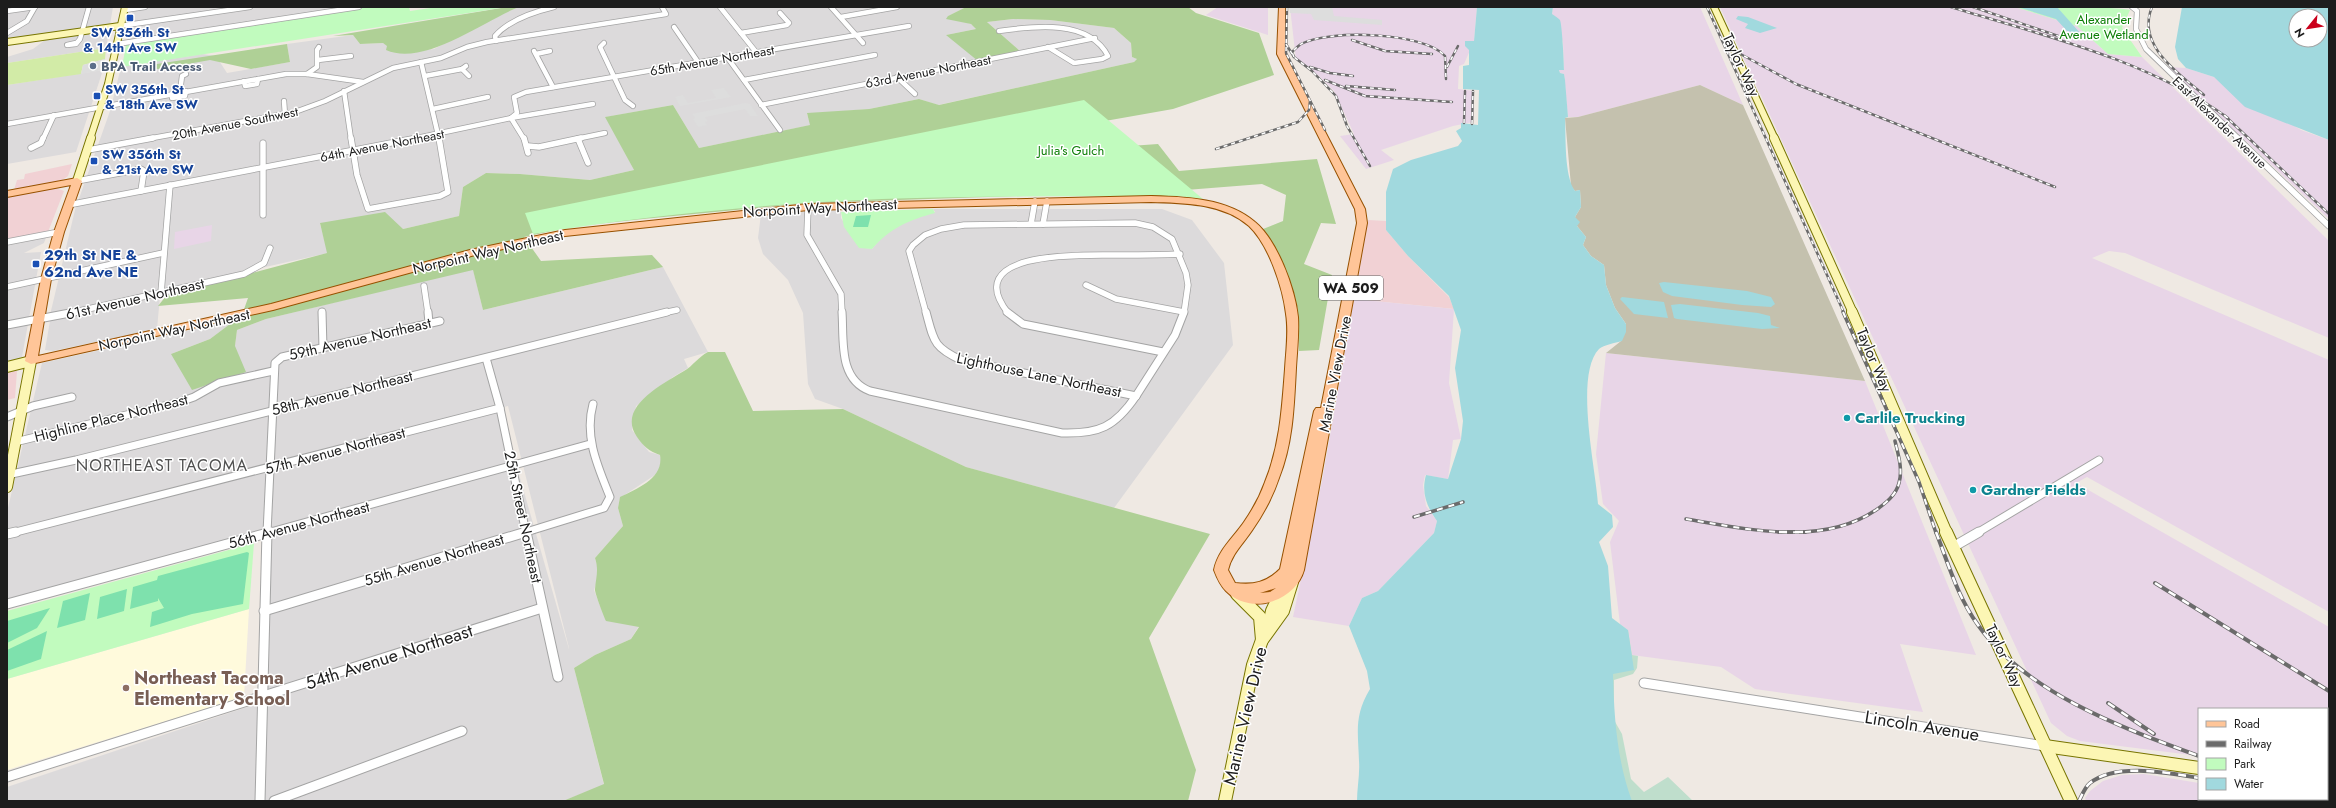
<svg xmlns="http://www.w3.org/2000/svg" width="2336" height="808" font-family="Jost,sans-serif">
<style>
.residential{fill:#dcdadb;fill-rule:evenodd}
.commercial{fill:#f1d1d4}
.industrial{fill:#e8d5e7}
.education{fill:#fffadc}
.construction{fill:#c4c1ae}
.grass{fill:#d2eba7}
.forest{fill:#afd096}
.wetland{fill:#bfdecc}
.park{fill:#c1fbbe}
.pitch{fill:#7ee1ad}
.parking{fill:#ddd}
.water{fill:#a1d9de;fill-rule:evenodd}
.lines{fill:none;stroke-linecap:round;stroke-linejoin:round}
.street-far3-casing{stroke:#a4a4a4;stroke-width:6}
.street-far2-casing{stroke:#a4a4a4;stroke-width:7}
.street-far1-casing{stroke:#a4a4a4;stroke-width:9}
.street-casing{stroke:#a4a4a4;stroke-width:11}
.secondary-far3-casing{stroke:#787501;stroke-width:8}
.secondary-far2-casing{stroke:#787501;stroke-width:10}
.secondary-far1-casing{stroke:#787501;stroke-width:12}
.secondary-casing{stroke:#787501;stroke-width:14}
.primary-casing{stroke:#975100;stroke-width:2}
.street-far3{stroke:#fff;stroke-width:4.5}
.street-far2{stroke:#fff;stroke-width:5.5}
.street-far1{stroke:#fff;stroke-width:7}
.street{stroke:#fff;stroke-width:9}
.secondary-far3{stroke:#fcf6b4;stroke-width:6}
.secondary-far2{stroke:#fcf6b4;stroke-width:8}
.secondary-far1{stroke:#fcf6b4;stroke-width:10}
.secondary{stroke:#fcf6b4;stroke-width:12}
.primary{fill:#ffc598;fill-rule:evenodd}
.rail-far2-casing{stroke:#6b6b6b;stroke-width:2.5}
.rail-far1-casing{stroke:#6b6b6b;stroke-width:3.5}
.rail-casing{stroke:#6b6b6b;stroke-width:4}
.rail-far2{stroke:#fff;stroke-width:1.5;stroke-dasharray:4;stroke-linecap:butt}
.rail-far1{stroke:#fff;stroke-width:2;stroke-dasharray:6;stroke-linecap:butt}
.rail{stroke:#fff;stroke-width:2.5;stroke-dasharray:8;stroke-linecap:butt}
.transit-dot{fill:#1a4fb4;stroke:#fff;stroke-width:1.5}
.service-dot{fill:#5c6f8a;stroke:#fff;stroke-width:1.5}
.culture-dot{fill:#0f9aa8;stroke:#fff;stroke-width:1.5}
.education-dot{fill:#8d6e63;stroke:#fff;stroke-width:1.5}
.labels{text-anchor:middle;stroke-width:3;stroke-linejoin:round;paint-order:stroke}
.far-park-label{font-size:13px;fill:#0d7f07;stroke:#fff}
.far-transit-label{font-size:13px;font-weight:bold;fill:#164399;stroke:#fff;text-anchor:start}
.far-street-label{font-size:13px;fill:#1d1d1d;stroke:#fff}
.far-service-label{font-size:13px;font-weight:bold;fill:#4e5e75;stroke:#fff;text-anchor:start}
.shield{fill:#fff;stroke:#616161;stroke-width:1}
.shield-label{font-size:14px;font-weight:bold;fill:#1d1d1d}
.street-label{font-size:15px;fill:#1d1d1d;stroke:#fff}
.transit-label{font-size:15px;font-weight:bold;fill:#164399;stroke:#fff;text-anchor:start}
.culture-label{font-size:15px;font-weight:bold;fill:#0d838f;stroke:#fff;text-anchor:start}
.neighbourhood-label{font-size:16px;letter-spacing:1px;fill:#505050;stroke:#fff}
.near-street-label{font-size:18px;fill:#1d1d1d;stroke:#fff}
.near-education-label{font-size:18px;font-weight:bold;fill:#785e54;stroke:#fff;text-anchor:start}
</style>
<rect width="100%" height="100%" fill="#efe9e3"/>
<g class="residential">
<path d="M7,7H113L106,48L7,63V57L33,49L45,40L7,44Z"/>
<path d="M133,7H401L125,53Z"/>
<path d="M519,7H966L948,16L971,24L976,29L946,35L1021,52L987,22L1013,19L1050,20L1114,28L1131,43L1132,57L1138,59L1134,62L938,105L919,99L869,109L807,114L811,125L699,148L673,105L606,117L634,170L590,180L520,174L486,173L463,187L459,216L403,229L320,224L328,253L50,315L75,210L110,111L121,67L202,54L216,56L227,73L290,62L287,44L353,35L360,44L383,43L404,53L434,49L499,15Z"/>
<path d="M103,70L76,152L7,164V85Z"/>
<path d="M835,209L841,212V218L859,247L872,249L884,235L904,222L935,212L933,209H1162L1192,220L1224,263L1233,345L1114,508L966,467L843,409L815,399L808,384L803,313L788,280L763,254L758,238L761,214Z"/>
<path d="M48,232L44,243L24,253L41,252L22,357L7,364V240Z"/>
<path d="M663,267L708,352L684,359L688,368L673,377L636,406L632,430L649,452L660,455L662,464L658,473L620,498L618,508L623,526L595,558L598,568V579L594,590L602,611L639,626L631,639L595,655L574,668L604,785L563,801H7V787L268,700L267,534L7,604V512L42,363L236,320L210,339L171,354L235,346L237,330L266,319L473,269L483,310ZM508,406L569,648V649L500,408Z"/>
<path d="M160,296L157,329L53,351L45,350L50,321Z"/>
</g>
<g class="commercial">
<path d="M72,164L68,176L61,181L14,190L17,180L24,179L25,174Z"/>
<path d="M56,188L64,191L48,232L7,240V197Z"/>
<path d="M1368,220L1386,221V230L1408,256L1449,297L1454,309L1354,299Z"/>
<path d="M7,371H17L15,398L7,400Z"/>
</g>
<g class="industrial">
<path d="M1218,7H1268V35L1206,15Z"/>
<path d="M1290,7H1477L1474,41L1464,64L1459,66L1458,89L1474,91L1473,122L1453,126L1381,150L1394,160L1366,169L1340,136L1354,134L1334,91L1318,75L1296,60Z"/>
<path d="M1553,7H1700L1743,105L1700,85L1578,117H1568L1564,74L1560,73L1559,70H1564L1563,42L1552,14Z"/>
<path d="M1720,7H2015L2077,26L2108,54L2142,57L2329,241V338L2125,253L2109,251L2092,258L2329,360V612L2087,477L2076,483L2329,627V772H2327V709H2199V756L2080,741L2067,736L2051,723Z"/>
<path d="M2167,67L2186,68L2214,77L2301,130L2329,140V219Z"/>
<path d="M212,225L211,241L174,249L175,232Z"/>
<path d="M1354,299L1454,309L1449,383L1461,439L1453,440L1448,479L1425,475L1423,485L1426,506L1437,521L1434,533L1378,591L1362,598L1349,626L1293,617L1322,481Z"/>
<path d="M1606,353L1865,381L1976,655L1900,644L1923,712L1755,689L1721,667L1632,655L1628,630L1620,624L1610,542L1619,521L1603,504L1596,454Z"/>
<path d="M2144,774L2199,783V799H2299L2311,801H2086L2085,798L2090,791L2103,781L2122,775Z"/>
</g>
<path class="education" d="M249,609L244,697L7,770V679Z"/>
<path class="construction" d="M1700,85L1743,105L1865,381L1606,353L1621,341L1626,324L1615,308L1606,285L1604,265L1591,256L1583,245L1586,237L1577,226L1575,217L1581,207L1580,190L1575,191L1571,186L1565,118L1578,117Z"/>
<path class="grass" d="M106,48L105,59L83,65L81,74L7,85V63Z"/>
<g class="forest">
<path d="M507,7H519C483,21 424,67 386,50L387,46L383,43L360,44L353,35L333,36Z"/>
<path d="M966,7H1188L1196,13L1259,33L1274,75L1173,109L1037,133L1046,152L1158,144L1179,171L1317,159L1336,224L1321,223L1304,264L1332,275L1319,350L1299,351L1298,310L1292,289L1263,229L1283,221L1286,195L1262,184L1173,191L808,203L643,219L569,227L524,237L541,261L652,255L663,267L483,310L473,270L266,319L237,330L235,346L246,372L192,390L171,354L210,339L242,315L248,298L158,306L166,296L327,253L320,223L385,212L403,229L459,216L463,187L486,173L520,174L590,180L634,170L605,117L673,105L699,148L810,125L807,113L869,109L919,99L939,105L1134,62L1137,59L1132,57L1131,43L1114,28L1050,20L1013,19L987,22L1021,52L978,61L946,35L976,29L971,24L946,19L948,16Z"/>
<path d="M287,44L290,62L251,69L210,60L160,69L131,68Z"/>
<path d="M708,352H725L753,411L843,409L966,467L1210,534L1149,638L1196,770L1188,801H563L604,784L574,668L595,655L631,639L639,627L606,621C604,617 594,591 595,589C596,577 599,570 595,558L623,526L618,508L620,497C638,488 664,478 660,455C649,451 644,447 637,437C616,407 663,384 684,371C693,366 698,357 708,352Z"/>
</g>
<path class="wetland" d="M1628,630L1632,655L1638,656L1637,668L1633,674L1614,680V720L1622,734L1631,779L1644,792L1668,777L1693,801H1609L1599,659L1615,635Z"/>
<g class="park">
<path d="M368,7H409L410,11L437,7H507L122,67L126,45L132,43Z"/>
<path d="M2015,7H2106C2110,9 2122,8 2130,10L2122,28L2142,57L2108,54L2077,26Z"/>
<path d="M1084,100L1203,199L1177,196C1079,197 980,195 882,199C766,204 648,215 533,234L525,213Z"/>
<path d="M933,209L935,213C909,220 890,228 872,249L859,248L844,227L841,212Z"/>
<path d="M254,543L249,609L7,679V611Z"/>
</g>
<g class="pitch">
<path d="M871,215L868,227H853L856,216Z"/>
<path d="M247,552L249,553L243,604L192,614L150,627L152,612L164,608L158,598V601L130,609L133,587L157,580L158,576Z"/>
<path d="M127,589L124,611L97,619L100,597Z"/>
<path d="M90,593L85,620L57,628L63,601Z"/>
<path d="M50,608L37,628L7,643V621Z"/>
<path d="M47,631L41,659L7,671V650Z"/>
</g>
<g class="parking">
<path d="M1289,7H1332L1334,16L1382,20V25L1314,20L1311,14L1290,13Z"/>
<path d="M105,59L103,70L81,74L83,65Z"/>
<path d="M724,88L731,97L680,106L675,97L683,95L688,103L716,98L711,90Z"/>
<path d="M745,103L750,104L758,116H750L745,109L705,117L708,121L705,122L707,125L698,127L693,119L695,118L692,114Z"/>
</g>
<g class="water">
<path d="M1477,7H1553L1552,14C1555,16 1558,18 1560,20C1562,24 1564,62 1564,70H1559L1560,73L1564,74L1565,80L1568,117L1565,118C1566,138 1564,176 1575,191L1580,190L1581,207L1575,217L1580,222L1577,226L1586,237L1583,245L1591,256L1604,265L1606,285L1615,308L1626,324V332L1622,341C1615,343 1604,345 1599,349C1574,375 1596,469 1598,504L1612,515L1613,527L1599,542L1608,566L1612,618L1628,630L1634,670L1613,674C1614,717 1617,761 1632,801H1357C1357,788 1360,774 1359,761C1358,731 1354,716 1370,689L1367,671L1349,626L1362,598L1378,591L1434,533L1437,521C1427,507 1421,493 1426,475L1448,479L1461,439L1463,421L1455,368L1461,330L1449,296L1408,256L1386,230V192L1393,169L1411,160L1458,146L1462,141L1456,131L1461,128V123L1478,125L1479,90L1463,89V66L1469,65V50L1465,46V41H1474Z"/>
<path d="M2018,7H2057L2081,34L2067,31L2056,19Z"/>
<path d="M2182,7H2329V140L2245,107L2214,77L2186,68L2178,59L2175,47ZM2296,16H2320V40H2296Z"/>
<path d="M1738,16L1748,17L1777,28L1760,33L1745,28L1748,24L1736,19Z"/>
<path d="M1664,282L1747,291L1771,297L1775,304L1771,307L1742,305L1672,296L1663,292L1659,283Z"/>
<path d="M1622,297L1664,302L1668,318L1634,314L1620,299Z"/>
<path d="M1680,304L1758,313L1770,316L1771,325L1780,328L1762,329L1677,319L1674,318L1671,305Z"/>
</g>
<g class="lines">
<defs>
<g id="street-far3">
<path d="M720,7L756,52"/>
<path d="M831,7L863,43"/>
<path d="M2132,7L2137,11L2136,29L2146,49L2239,139"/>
<path d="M125,10L145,7"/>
<path d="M7,11L35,7"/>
<path d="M841,17L897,7"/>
<path d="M120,26L250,7"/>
<path d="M674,27L698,62"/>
<path d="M999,31C1034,26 1089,19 1108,56L1102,59L1074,63L1048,47"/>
<path d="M7,33L27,21L35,7"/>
<path d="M741,33L787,25L789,23L780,13"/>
<path d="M496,41L495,36C509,20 533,12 554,7"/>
<path d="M76,43L67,45L76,44L80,39L89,7"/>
<path d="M604,43L600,47L625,100L633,106"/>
<path d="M117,44L359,7"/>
<path d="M534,51L553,87"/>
<path d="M536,54L550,51"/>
<path d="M727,57L780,130"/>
<path d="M318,60L351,56"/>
<path d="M421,62L439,139"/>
<path d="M462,69L469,76"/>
<path d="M307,74L317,67V50L319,47"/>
<path d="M425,76L462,69L466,66"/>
<path d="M897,77L915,94"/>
<path d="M744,80L875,55"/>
<path d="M244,81L245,86L257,84L258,79"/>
<path d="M344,91L351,139"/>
<path d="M180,92L182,76L186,74"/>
<path d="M172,94V98L185,96L186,91"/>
<path d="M284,101L285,115"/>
<path d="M761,105L1095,38"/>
<path d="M433,109L488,97"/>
<path d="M511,118L517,113L514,97L526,92L909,26"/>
<path d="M511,118L524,139"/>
<path d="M7,124L286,74H307L363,82"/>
<path d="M43,139L54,115"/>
<path d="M147,139L295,112L325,101L393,68L441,58L467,47L487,42L666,14L662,7"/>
<path d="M412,139L511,118L593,104"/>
<path d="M576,139L605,133"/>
</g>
<g id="street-far2">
<path d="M351,138L357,175L368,209L440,196L448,192L439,138"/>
<path d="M524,138L528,153"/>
<path d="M2237,138L2329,226"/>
<path d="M578,139L588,163"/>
<path d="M263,143V215"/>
<path d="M528,146L539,147L581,138"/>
<path d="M31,148L41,143L43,138"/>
<path d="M88,150L153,138"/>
<path d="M77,181L141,169L144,171L141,191"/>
<path d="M68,205L417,138"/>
<path d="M808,207L807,235L841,294L842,313"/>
<path d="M1031,224L1035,201"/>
<path d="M1043,224L1047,201"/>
<path d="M7,242L59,232"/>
<path d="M1086,285L1116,299L1184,312"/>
<path d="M424,286L428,313"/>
<path d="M7,287L163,253"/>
<path d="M161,293L170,185"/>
<path d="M70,313L244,274L264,263L270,248"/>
<path d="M663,313L677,310"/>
<path d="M926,313L909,251L913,245L925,235L941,229L964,225L1135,223L1153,227L1172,239L1186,273L1188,285L1184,313"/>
<path d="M1008,313C958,249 1088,255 1119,255C1139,255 1160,255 1180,254"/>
</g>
<g id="street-far1">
<path d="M322,312L323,348"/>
<path d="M428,312L429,323"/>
<path d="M842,312C844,340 838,379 870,391L1062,433C1099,434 1115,427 1136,396"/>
<path d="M926,312C934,341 933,347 961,360L1136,396"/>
<path d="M1007,312L1023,324L1163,352"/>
<path d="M7,325L75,312"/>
<path d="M486,358L500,408L526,533"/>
<path d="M1136,396L1175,335L1184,312"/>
<path d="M7,417L33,406L72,397"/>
<path d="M15,442L180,402L194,397L219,383L273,371"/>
<path d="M7,475L76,460L667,312"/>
<path d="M12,533L500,408"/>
<path d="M267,533L590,444"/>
<path d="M267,533L275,363L282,357L440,321"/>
<path d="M523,533L604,508L610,497C598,467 584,437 593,404"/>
<path d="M1977,533L2099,460"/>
</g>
<g id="street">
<path d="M526,532L558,677"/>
<path d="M7,534L16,532"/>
<path d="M1953,547L1979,532"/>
<path d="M7,604L271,532"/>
<path d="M264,611L526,532"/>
<path d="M1644,683L2045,746"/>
<path d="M7,777L542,608"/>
<path d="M260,801L267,532"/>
<path d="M274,801L462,731"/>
</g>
<g id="secondary-far3">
<path d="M1714,7L1775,139"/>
<path d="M7,42L120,26"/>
<path d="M90,139L108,84L125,7"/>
</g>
<g id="secondary-far2">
<path d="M1774,138L1853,313"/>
<path d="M77,181L91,138"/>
</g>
<g id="secondary-far1">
<path d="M1852,312L1947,533"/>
<path d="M7,367L31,361L7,487"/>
</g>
<g id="secondary">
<path d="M1946,532L2071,801"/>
<path d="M1237,594L1260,617L1262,640"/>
<path d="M1268,629L1272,611L1282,590"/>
<path d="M2045,746L2199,768"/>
<path d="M2327,788H2329"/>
<path d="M1225,801L1253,665L1262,640L1283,611L1292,582"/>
</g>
<path id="primary" d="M1279,7H1285V54L1365,209L1367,223L1304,570C1295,602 1250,616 1226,591C1220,585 1217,578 1214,570C1218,550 1233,538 1244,522C1253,509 1260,496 1265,482C1280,445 1282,408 1285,369C1286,351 1289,332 1286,314C1283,288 1269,245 1249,226C1223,203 1184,203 1151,202L808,210L565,236L475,255L273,310L31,364L25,361L41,279L54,232L71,185L7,197V191L77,178L82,181L64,232L51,279L38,356L271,304L470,250L565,230L808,204L1151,196C1186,197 1227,198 1255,222C1277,240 1295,288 1298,317C1299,334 1297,351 1296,368C1294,406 1293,443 1279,478C1273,496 1264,513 1253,529C1244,543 1232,553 1228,570L1235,583C1254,585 1266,583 1280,569L1314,411L1316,408H1321L1357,223L1355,209L1277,54ZM1276,588L1270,592L1260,593Z"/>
</defs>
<use href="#street-far3" class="street-far3-casing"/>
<use href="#street-far2" class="street-far2-casing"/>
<use href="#street-far1" class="street-far1-casing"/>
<use href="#street" class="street-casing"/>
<use href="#secondary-far3" class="secondary-far3-casing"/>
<use href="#secondary-far2" class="secondary-far2-casing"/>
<use href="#secondary-far1" class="secondary-far1-casing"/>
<use href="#secondary" class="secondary-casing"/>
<use href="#primary" class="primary-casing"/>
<use href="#street-far3" class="street-far3"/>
<use href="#street-far2" class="street-far2"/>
<use href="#street-far1" class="street-far1"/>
<use href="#street" class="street"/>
<use href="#secondary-far3" class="secondary-far3"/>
<use href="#secondary-far2" class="secondary-far2"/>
<use href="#secondary-far1" class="secondary-far1"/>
<use href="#secondary" class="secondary"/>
<use href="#primary" class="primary"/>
<defs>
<g id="rail-far2">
<path d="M1287,7L1286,53L1325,130"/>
<path d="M1707,7L1844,313"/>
<path d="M1951,7C2045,36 2148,60 2228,118"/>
<path d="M1973,7L2061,37"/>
<path d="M2152,7C2136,45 2178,73 2204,95"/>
<path d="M1352,40L1385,51L1432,54"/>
<path d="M1725,42L1733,50L1796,84L2055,187"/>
<path d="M1286,44L1294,57L1312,71L1336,96L1347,126L1370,166"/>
<path d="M1294,57L1292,52C1295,49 1298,46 1301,44C1329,29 1424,32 1445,56L1446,79"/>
<path d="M1310,67L1330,73L1353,76"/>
<path d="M1447,67L1458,46"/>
<path d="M1325,80L1365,96L1452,102"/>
<path d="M1346,86L1395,90"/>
<path d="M2224,115L2329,214"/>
<path d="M1464,123L1465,91"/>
<path d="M1472,124L1473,91"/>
<path d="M1216,149L1298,122L1309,110L1310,101"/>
</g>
<g id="rail-far1">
<path d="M1843,312L1919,482L1936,533"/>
<path d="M1414,517L1463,502"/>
<path d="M1686,519C1747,529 1821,547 1876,510C1886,503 1896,495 1899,483C1903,469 1898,454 1895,441"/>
</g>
<g id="rail">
<path d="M1779,532H1805"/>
<path d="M1936,532C1948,563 1958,598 1978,625C2027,694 2123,728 2199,756"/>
<path d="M2155,583L2329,691"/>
<path d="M2108,703L2154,734"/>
<path d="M2327,796L2329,797"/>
<path d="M2079,801C2082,795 2085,787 2090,783C2116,762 2169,773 2199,778"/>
</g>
</defs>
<use href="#rail-far2" class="rail-far2-casing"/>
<use href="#rail-far1" class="rail-far1-casing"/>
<use href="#rail" class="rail-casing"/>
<use href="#rail-far2" class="rail-far2"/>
<use href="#rail-far1" class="rail-far1"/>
<use href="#rail" class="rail"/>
</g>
<g class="transit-dot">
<rect x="126" y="14" width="8" height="8" rx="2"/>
<rect x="93" y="92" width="8" height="8" rx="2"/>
<rect x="90" y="157" width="8" height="8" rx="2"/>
<rect x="32" y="260" width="8" height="8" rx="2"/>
</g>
<circle class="service-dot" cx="93" cy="66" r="4"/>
<g class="culture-dot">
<circle cx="1847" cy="418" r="4"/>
<circle cx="1973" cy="490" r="4"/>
</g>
<circle class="education-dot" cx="126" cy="688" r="4"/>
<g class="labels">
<g class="far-park-label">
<text x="2104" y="24">Alexander<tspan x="2104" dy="15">Avenue Wetland</tspan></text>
<text x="1071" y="155">Julia's Gulch</text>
</g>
<g class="far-transit-label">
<text x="130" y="37" text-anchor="middle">SW 356th St<tspan x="130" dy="15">&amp; 14th Ave SW</tspan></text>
<text x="105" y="94">SW 356th St<tspan x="105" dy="15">&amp; 18th Ave SW</tspan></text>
<text x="102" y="159">SW 356th St<tspan x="102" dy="15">&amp; 21st Ave SW</tspan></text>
</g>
<g class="far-street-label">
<text transform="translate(712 60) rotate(-10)" y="5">65th Avenue Northeast</text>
<text transform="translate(928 71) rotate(-11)" y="5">63rd Avenue Northeast</text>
<text transform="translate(2220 122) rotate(44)" y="5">East Alexander Avenue</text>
<text transform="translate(235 123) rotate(-11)" y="5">20th Avenue Southwest</text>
<text transform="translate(382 145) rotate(-11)" y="5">64th Avenue Northeast</text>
</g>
<g class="far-service-label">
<text x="101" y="71">BPA Trail Access</text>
</g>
<rect class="shield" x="1319" y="276" width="64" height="24" rx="3"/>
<g class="shield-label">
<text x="1351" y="293">WA 509</text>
</g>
<g class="street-label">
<text transform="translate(1741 65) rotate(65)" y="5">Taylor Way</text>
<text transform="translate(820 208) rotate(-3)" y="5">Norpoint Way Northeast</text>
<text transform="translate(488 252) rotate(-13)" y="5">Norpoint Way Northeast</text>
<text transform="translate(135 299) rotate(-13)" y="5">61st Avenue Northeast</text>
<text transform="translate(174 330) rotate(-12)" y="5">Norpoint Way Northeast</text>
<text transform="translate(360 339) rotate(-13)" y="5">59th Avenue Northeast</text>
<text transform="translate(1874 360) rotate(67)" y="5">Taylor Way</text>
<text transform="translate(1335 374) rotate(-79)" y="5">Marine View Drive</text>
<text transform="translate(1039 375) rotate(12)" y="5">Lighthouse Lane Northeast</text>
<text transform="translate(342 393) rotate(-14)" y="5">58th Avenue Northeast</text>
<text transform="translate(111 418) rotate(-14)" y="5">Highline Place Northeast</text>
<text transform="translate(335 451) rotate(-15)" y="5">57th Avenue Northeast</text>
<text transform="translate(523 517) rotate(78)" y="5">25th Street Northeast</text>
<text transform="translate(299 525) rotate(-15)" y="5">56th Avenue Northeast</text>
<text transform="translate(434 560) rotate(-17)" y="5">55th Avenue Northeast</text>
<text transform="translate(2004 656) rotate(65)" y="5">Taylor Way</text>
</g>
<g class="transit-label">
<text x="44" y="260">29th St NE &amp;<tspan x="44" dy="17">62nd Ave NE</tspan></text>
</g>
<g class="culture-label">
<text x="1855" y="423">Carlile Trucking</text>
<text x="1981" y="495">Gardner Fields</text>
</g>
<g class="neighbourhood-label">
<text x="162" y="471">NORTHEAST TACOMA</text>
</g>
<g class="near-street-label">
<text transform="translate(389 657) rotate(-18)" y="6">54th Avenue Northeast</text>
<text transform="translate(1245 716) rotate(-77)" y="6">Marine View Drive</text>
<text transform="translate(1922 726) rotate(9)" y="6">Lincoln Avenue</text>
</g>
<g class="near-education-label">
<text x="134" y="684">Northeast Tacoma<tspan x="134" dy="21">Elementary School</tspan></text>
</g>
</g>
<rect width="2336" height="808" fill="none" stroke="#1d1d1d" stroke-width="16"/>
<rect x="2198" y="708" width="130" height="92" fill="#ffffff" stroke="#a5a5a5"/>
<rect x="2206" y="721" width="20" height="6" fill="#ffc598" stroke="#a5a5a5"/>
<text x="2234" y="728" font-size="12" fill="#1d1d1d">Road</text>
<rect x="2206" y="741" width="20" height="6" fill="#6b6b6b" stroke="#a5a5a5"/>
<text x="2234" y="748" font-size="12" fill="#1d1d1d">Railway</text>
<rect x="2206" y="758" width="20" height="12" fill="#c1fbbe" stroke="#a5a5a5"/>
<text x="2234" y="768" font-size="12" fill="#1d1d1d">Park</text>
<rect x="2206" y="778" width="20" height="12" fill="#a1d9de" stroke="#a5a5a5"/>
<text x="2234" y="788" font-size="12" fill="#1d1d1d">Water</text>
<g transform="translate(2308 28) rotate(240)"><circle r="19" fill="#ffffff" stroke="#a5a5a5"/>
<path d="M0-3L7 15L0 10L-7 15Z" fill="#cb001b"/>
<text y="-6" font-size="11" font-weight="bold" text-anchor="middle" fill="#1d1d1d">N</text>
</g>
</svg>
